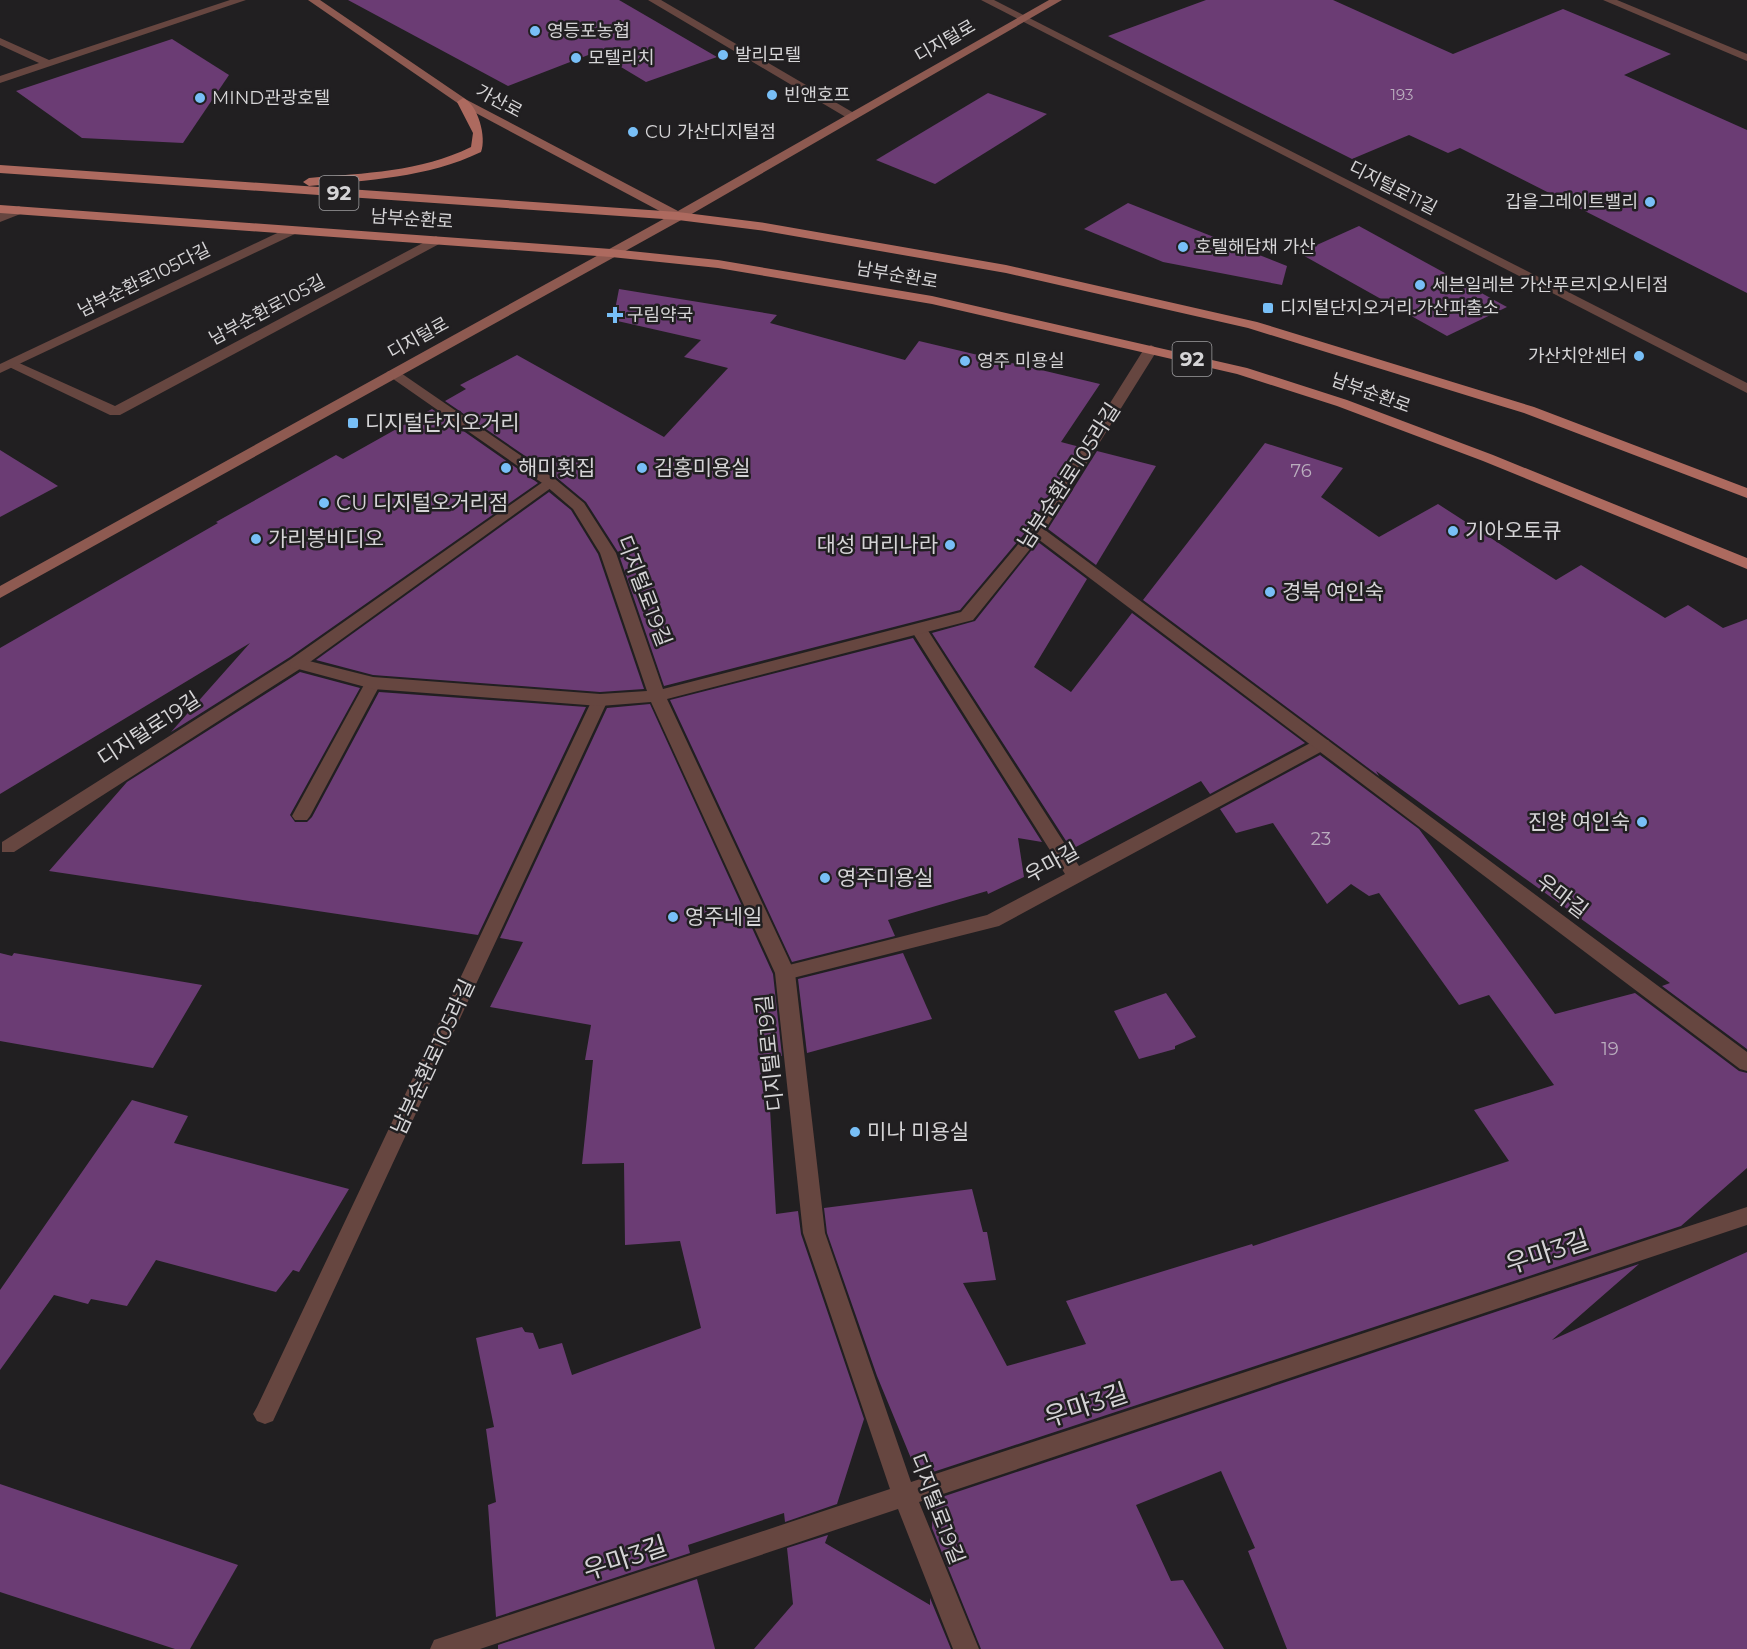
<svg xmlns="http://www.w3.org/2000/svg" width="1747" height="1649" font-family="Montserrat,'Noto Sans KR',sans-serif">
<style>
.building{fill:#6b3c74}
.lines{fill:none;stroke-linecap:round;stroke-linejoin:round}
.service{fill:#664640;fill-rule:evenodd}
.minor{fill:#664640;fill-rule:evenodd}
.tertiary{fill:#664640;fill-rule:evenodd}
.secondary{fill:#8e5a51;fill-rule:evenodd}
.primary{fill:#ad6a5f;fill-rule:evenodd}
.poi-dot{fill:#78bff7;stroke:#211f21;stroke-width:2}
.labels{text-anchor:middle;stroke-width:5;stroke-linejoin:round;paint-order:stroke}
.far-number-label{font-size:15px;fill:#baaebe}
.far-poi-label{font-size:18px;fill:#d5d4d6;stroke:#211f21;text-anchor:start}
.far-street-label{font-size:18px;fill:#d5d4d6;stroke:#211f21}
.number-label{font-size:18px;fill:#baaebe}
.shield{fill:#211f21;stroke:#9f9ea0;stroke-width:1.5}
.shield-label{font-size:20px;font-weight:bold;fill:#d5d4d6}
.poi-label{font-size:21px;fill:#d5d4d6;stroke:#211f21;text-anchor:start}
.street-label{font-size:21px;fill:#d5d4d6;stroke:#211f21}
.near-street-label{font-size:26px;fill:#d5d4d6;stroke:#211f21}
</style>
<rect width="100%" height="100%" fill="#211f21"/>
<g class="building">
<path d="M348,0H619L717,57L646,82L596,52L508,86Z"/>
<path d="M1206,0H1333L1453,54L1563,9L1671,54L1624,75L1747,130V293L1460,148L1448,153L1409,135L1352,159L1108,36Z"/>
<path d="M172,39L229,75L183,143L82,138L16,91Z"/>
<path d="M988,93L1047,114L935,184L876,160Z"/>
<path d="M1128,203L1287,266L1282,285L1163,262L1084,229Z"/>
<path d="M1359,226L1507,307L1447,336L1299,253Z"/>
<path d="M619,289L777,315L770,323L905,360L919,341L1100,384L1061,442L1080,447L1029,528L960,610L664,686L618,552L586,502L556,477L445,401L466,389L460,385L517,355L664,437L728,368L684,357L701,340L613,320Z"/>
<path d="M432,409L538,483L290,657L171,732L250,643L0,794V648L218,523L216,522L336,455L343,459Z"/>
<path d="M1265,443L1343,468L1321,497L1379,537L1438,504L1556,580L1581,565L1665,618L1688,605L1723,628L1747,619V1049L1662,986L1670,983L1376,771L1379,776L1143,600Z"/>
<path d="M0,450L58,486L0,517Z"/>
<path d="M1097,451L1156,466L1096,565L1048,529Z"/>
<path d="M549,492L571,510L598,554L644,689L600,692L373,675L316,660Z"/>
<path d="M1038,542L1087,579L1034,667L1071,692L1132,613L1305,743L1210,794L1201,781L1074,848L1070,847L932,633L975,621Z"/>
<path d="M913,638L1042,842L1018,838L1024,877L988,894L987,891L888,920L895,936L792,962L670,700Z"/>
<path d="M300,672L360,688L290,815L295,822H307L312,817L379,692L586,707L478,935L49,871L127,782Z"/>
<path d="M650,704L773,974L782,1056H767L776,1214L798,1211L801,1234L864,1419L837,1504L785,1522L784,1513L688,1545L690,1553L496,1617L488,1505L496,1502L486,1429L494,1427L476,1338L522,1327L525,1332L533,1333L539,1349L562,1343L572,1375L701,1328L680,1241L625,1245L624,1163L582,1164L593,1060H585L591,1025L490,1007L523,942L500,938L607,708Z"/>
<path d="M1320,755L1419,829L1555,1014L1635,993L1739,1071L1747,1073V1168L1681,1226L933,1472V1462L915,1468L877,1376L827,1233L824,1208L972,1189L983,1232H987L996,1280L963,1283L1007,1366L1086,1344L1066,1301L1252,1244L1253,1246L1509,1161L1474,1110L1554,1085L1489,995L1459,1005L1379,893L1369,896L1351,884L1327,904L1273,823L1236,833L1220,809Z"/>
<path d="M0,953L12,956L14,953L202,985L153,1068L0,1041Z"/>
<path d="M903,953L932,1019L807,1053L798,979Z"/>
<path d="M1166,993L1196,1037L1175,1046V1049L1139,1059L1114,1011Z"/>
<path d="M132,1100L188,1116L174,1143L349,1189L299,1272L293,1270L276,1292L156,1260L127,1306L91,1299L88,1304L54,1295L0,1370V1290Z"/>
<path d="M1747,1252V1649H1287L1248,1551L1255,1548L1221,1471L1136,1505L1171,1581L1183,1580L1224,1649H981L932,1528L933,1500L1639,1264L1552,1340Z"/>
<path d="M0,1484L238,1565L190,1649H175L0,1592Z"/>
<path d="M828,1535L825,1543L930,1605V1598L951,1649H754L793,1604L787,1548Z"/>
<path d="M697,1579L715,1649H498V1645Z"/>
</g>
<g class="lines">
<g class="service">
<path d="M436,236L442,240L441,243L120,415H110L5,365L7,362H17L115,406Z"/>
<path d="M550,477L558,482L555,485L303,667L14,852H2V842L291,659Z"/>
<path d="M919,625L925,626L1079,866L1316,740H1328L1331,744L1328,748L999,926L785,980L778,978L775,973L778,968L785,966L987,915L1065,874L911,630Z"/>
<path d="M373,677L381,683L310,816L307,820H295L292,816L365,683Z"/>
<path d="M600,694L608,700L273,1421L265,1424L257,1421L253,1414L257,1407L592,700Z"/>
</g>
<g class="minor">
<path d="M230,0H246L0,83V76L39,63L0,45V38L49,60Z"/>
<path d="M648,0H661L859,116L849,119Z"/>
<path d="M981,0H994L1747,383V393Z"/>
<path d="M19,206L25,210L23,213L0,222V213Z"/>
<path d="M292,226L298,230L297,233L0,373V364Z"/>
<path d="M1151,345L1158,349L1045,530L1747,1052V1071L1740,1069L1038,539L973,620L667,699L795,973L825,1233L911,1482L1747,1207V1225L919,1502L979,1649H953L898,1509L480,1649H430L434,1640L443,1637L890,1489L803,1233L775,973L651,702L600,706L373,689L291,667L289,663L297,658L373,677L600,694L647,691L600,553L573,509L545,485L386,374L388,371H398L555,479L584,503L616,553L663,689L961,612L1031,529L1144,349Z"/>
</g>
<path class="tertiary" d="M1603,0H1617L1747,54V61Z"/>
<path class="secondary" d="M308,0H320L467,100L678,211L1049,0H1062L683,219L0,598V586L669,216L459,104Z"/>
<g class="primary">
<path d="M463,98C478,104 487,138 481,152C427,178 368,180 309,186L303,182L309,178C365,173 420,172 471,147L473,133L457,102Z"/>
<path d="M0,165L678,212L765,223L1006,265L1257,322L1534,407L1747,488V498L1524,413L1248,328L1006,273L765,231L678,220L0,173Z"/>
<path d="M0,205L611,249L718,260L932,296L1247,368L1347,400L1493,455L1747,558V569L1483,461L1337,406L1237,374L932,304L718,268L611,257L0,213Z"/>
</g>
</g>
<g class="poi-dot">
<circle cx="535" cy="31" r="6"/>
<circle cx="723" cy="55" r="6"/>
<circle cx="576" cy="58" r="6"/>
<circle cx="772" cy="95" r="6"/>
<circle cx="200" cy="98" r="6"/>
<circle cx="633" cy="132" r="6"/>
<circle cx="1650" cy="202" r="6"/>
<circle cx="1183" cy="247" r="6"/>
<circle cx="1420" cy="285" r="6"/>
<rect x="1262" y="302" width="12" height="12" rx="3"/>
<path d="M612 306h6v6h6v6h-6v6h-6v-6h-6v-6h6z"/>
<circle cx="1639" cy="356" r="6"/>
<circle cx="965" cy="361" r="6"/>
<rect x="347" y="417" width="12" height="12" rx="3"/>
<circle cx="506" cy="468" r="6"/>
<circle cx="642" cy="468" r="6"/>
<circle cx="324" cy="503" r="6"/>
<circle cx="1453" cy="531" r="6"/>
<circle cx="256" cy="539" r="6"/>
<circle cx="950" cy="545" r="6"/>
<circle cx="1270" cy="592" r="6"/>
<circle cx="1642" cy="822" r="6"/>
<circle cx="825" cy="878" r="6"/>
<circle cx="673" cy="917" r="6"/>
<circle cx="855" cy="1132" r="6"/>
</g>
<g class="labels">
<g class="far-number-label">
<text x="1402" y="100">193</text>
</g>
<g class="far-poi-label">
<text x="547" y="37">영등포농협</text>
<text x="735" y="61">발리모텔</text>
<text x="588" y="64">모텔리치</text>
<text x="784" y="101">빈앤호프</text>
<text x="212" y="104">MIND관광호텔</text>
<text x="645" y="138">CU 가산디지털점</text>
<text x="1638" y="208" text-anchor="end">갑을그레이트밸리</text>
<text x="1195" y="253">호텔해담채 가산</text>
<text x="1432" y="291">세븐일레븐 가산푸르지오시티점</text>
<text x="1280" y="314">디지털단지오거리.가산파출소</text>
<text x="627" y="321">구림약국</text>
<text x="1627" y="362" text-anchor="end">가산치안센터</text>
<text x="977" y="367">영주 미용실</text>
</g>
<g class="far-street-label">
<text transform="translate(945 41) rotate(-30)" y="6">디지털로</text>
<text transform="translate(499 101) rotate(28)" y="6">가산로</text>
<text transform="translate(1393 188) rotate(27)" y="6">디지털로11길</text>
<text transform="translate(412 219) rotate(4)" y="6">남부순환로</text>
<text transform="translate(897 275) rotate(10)" y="6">남부순환로</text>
<text transform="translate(144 280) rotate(-26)" y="6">남부순환로105다길</text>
<text transform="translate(267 310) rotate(-28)" y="6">남부순환로105길</text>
<text transform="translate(418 338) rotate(-29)" y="6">디지털로</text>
<text transform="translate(1371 393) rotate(20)" y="6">남부순환로</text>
</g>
<g class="number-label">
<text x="1301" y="477">76</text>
<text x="1321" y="845">23</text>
<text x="1610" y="1055">19</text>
</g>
<g class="shield">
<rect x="319.5" y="176" width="39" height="34" rx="4.5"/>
<rect x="1172.5" y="342" width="39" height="34" rx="4.5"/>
</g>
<g class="shield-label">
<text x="339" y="200">92</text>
<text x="1192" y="366">92</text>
</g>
<g class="poi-label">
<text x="365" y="430">디지털단지오거리</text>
<text x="518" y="475">해미횟집</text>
<text x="654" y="475">김홍미용실</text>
<text x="336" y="510">CU 디지털오거리점</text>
<text x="1465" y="538">기아오토큐</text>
<text x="268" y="546">가리봉비디오</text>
<text x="938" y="552" text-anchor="end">대성 머리나라</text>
<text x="1282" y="599">경북 여인숙</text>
<text x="1630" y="829" text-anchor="end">진양 여인숙</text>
<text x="837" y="885">영주미용실</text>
<text x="685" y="924">영주네일</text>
<text x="867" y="1139">미나 미용실</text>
</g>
<g class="street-label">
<text transform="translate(1069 476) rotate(-57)" y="7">남부순환로105라길</text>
<text transform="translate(644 591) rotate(69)" y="7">디지털로19길</text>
<text transform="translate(149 729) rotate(-33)" y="7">디지털로19길</text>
<text transform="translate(1052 863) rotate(-29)" y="7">우마길</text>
<text transform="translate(1562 896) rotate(37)" y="7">우마길</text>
<text transform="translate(770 1053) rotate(-96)" y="7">디지털로19길</text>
<text transform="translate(433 1057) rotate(-65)" y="7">남부순환로105라길</text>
<text transform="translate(937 1509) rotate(69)" y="7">디지털로19길</text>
</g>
<g class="near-street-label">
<text transform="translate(1547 1252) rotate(-18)" y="9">우마3길</text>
<text transform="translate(1086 1405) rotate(-18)" y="9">우마3길</text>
<text transform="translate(625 1558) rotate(-18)" y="9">우마3길</text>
</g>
</g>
</svg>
